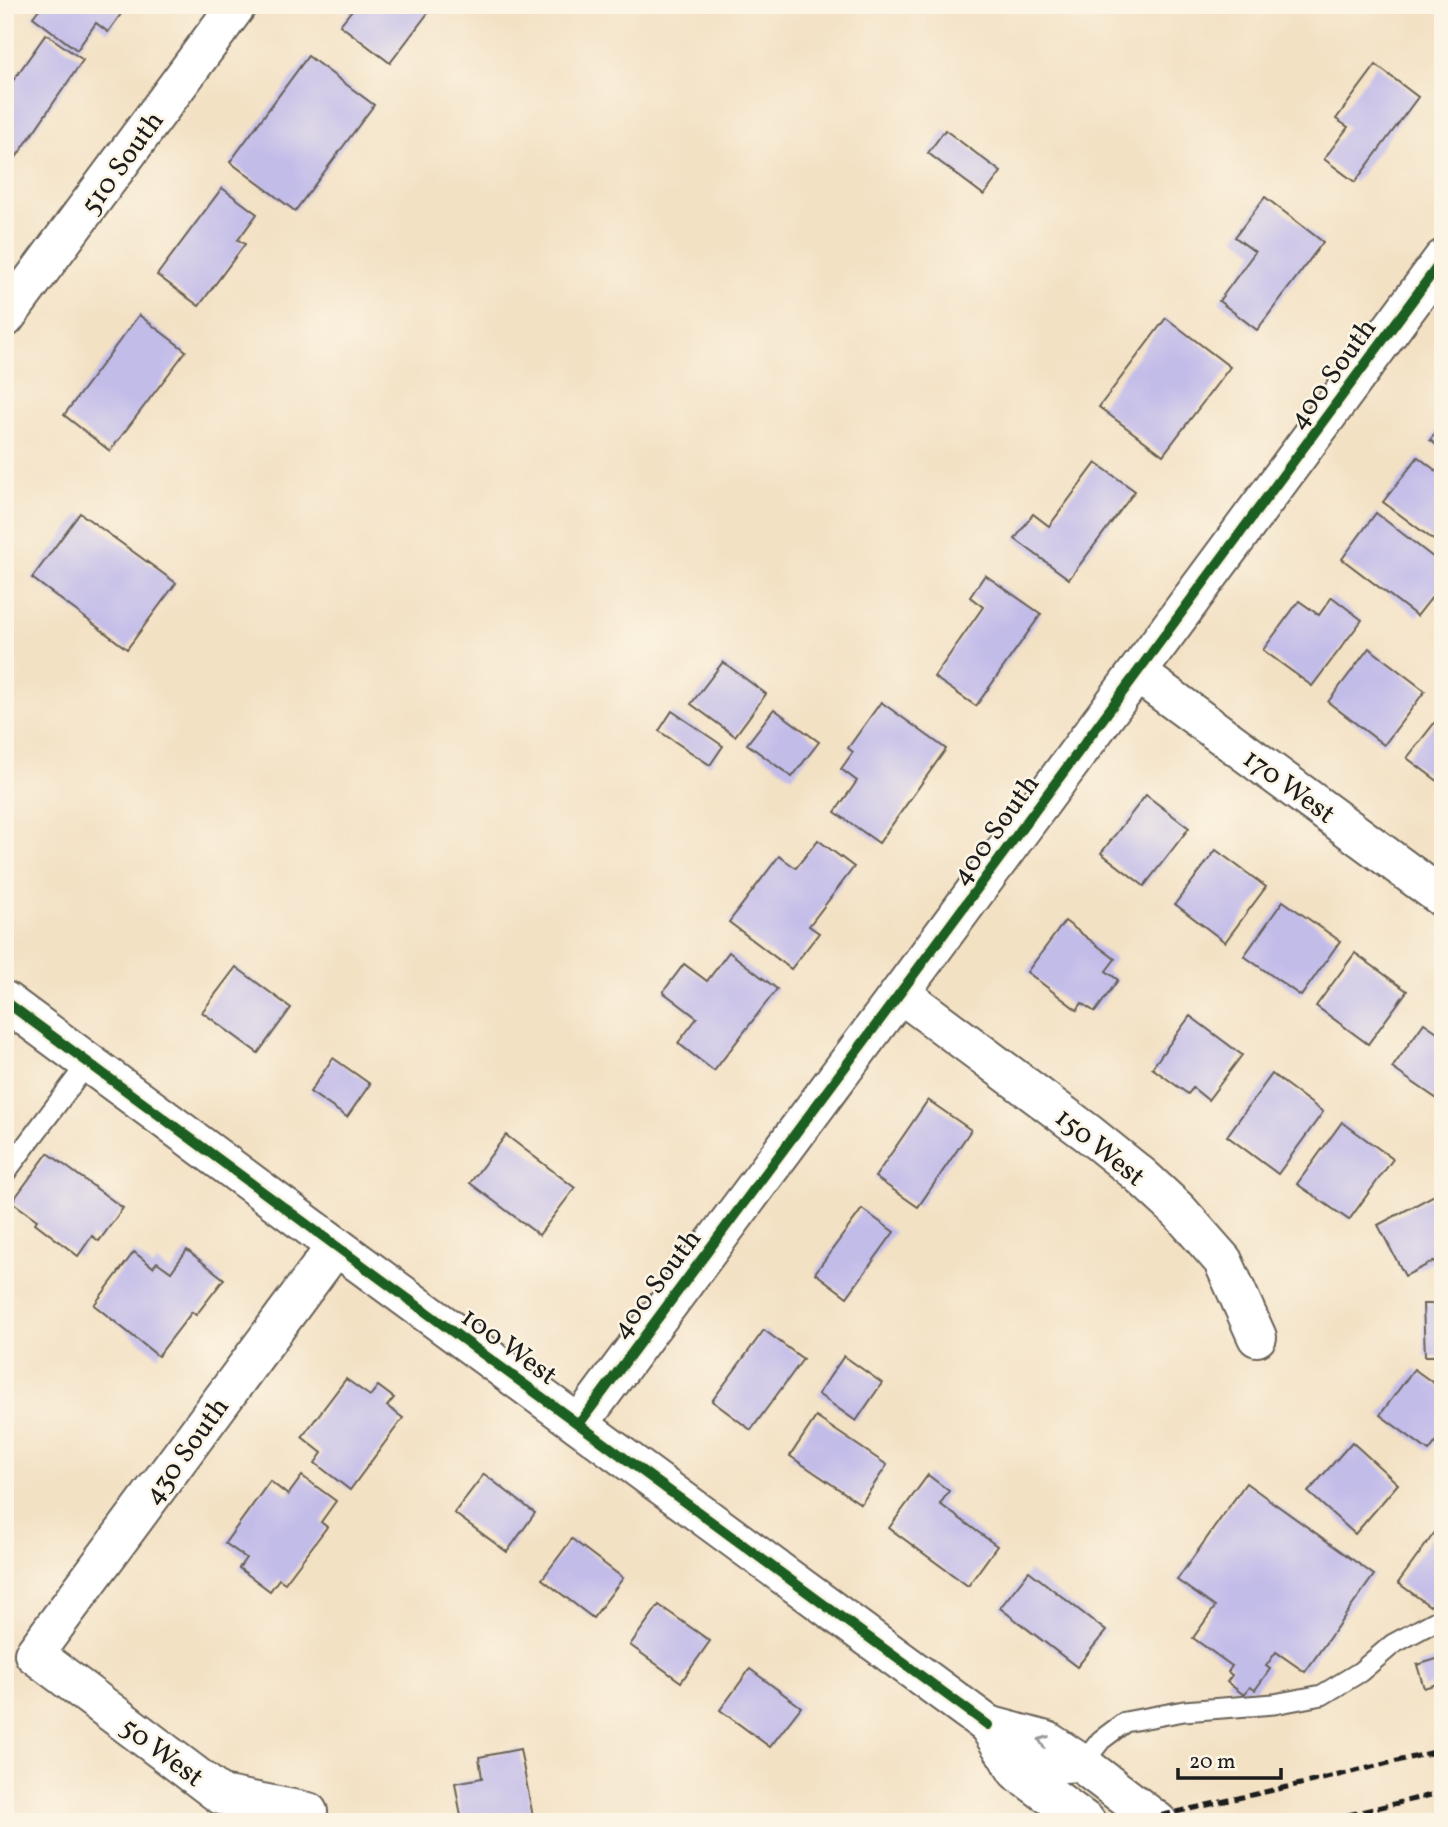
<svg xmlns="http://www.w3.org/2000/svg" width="1448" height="1827" font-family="Vollkorn,serif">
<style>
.building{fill:#c2bce9}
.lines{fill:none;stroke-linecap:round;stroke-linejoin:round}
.lane-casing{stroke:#676157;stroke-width:23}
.street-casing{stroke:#676157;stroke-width:42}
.lane{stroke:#fff;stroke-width:19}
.street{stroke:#fff;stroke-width:38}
.rail{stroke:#1c1c1c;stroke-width:5;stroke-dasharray:10 5;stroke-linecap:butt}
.cycleway-casing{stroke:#fcf5e5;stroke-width:15}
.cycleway{stroke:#1b5e20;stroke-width:10}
.oneway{stroke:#999}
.labels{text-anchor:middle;stroke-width:5;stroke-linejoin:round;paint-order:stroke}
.street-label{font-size:28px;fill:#1c1c1c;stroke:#fcf5e5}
</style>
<rect width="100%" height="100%" fill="#fcf5e5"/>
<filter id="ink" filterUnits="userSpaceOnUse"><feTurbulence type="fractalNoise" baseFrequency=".0143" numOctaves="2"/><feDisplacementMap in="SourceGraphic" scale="14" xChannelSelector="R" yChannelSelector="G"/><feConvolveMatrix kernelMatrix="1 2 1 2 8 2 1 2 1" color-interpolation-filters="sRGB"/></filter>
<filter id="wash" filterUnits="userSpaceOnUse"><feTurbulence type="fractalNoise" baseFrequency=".00686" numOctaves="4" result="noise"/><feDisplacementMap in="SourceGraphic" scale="28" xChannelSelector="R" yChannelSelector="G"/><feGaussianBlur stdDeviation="1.57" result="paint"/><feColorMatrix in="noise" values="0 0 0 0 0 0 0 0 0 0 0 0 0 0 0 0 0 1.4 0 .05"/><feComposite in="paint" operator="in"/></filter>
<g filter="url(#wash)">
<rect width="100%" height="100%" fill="#f3e1c4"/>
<g id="blocks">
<g class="building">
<path d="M42,5H109L121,14L108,32L96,23L77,50L33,17Z"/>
<path d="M356,5H434L390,63L340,25Z"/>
<path d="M46,34L83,60L8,169L5,167V92Z"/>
<path d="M308,56L374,105L295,211L230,162Z"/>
<path d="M1376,65L1418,97L1355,182L1324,159L1348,127L1336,119Z"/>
<path d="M945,130L1001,172L984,195L928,153Z"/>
<path d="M222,188L257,214L238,240L245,244L199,306L157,275Z"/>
<path d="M1265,197L1323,242L1257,330L1219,301L1255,252L1235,237Z"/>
<path d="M139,315L186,351L110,451L64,415Z"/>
<path d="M1166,318L1230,367L1163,455L1099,407Z"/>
<path d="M1443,423V450L1430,440Z"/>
<path d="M1418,457L1443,476V547L1383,502Z"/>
<path d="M1096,463L1135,491L1069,579L1015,539L1033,514L1049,526Z"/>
<path d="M80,513L176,583L127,649L32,578Z"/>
<path d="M1376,513L1443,565V583L1417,616L1342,559Z"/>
<path d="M985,575L1041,614L976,706L934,677L983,607L970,597Z"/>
<path d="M1332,597L1362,620L1312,686L1263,650L1299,601L1319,615Z"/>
<path d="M1369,648L1425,691L1384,745L1328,702Z"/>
<path d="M723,662L766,694L735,736L691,704Z"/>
<path d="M881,702L946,749L879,843L835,812L857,781L841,769L853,752L848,748Z"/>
<path d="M774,709L819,742L792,777L747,744Z"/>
<path d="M672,711L723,746L710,765L659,731Z"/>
<path d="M1443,712V785L1407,758Z"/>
<path d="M1146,795L1189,828L1144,886L1101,853Z"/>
<path d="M818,840L854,867L809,926L819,933L791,969L729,922L779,856L796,868Z"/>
<path d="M1216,850L1266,887L1225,942L1175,904Z"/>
<path d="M1283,901L1340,941L1301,996L1244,956Z"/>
<path d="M1065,921L1115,959L1106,971L1118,980L1095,1012L1082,1003L1077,1010L1027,972Z"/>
<path d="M729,952L777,989L714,1071L678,1043L697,1018L663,992L684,964L707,981Z"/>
<path d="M1355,953L1407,991L1368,1044L1316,1006Z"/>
<path d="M236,967L291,1008L258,1053L202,1012Z"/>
<path d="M1190,1016L1242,1055L1208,1100L1193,1088L1188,1094L1152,1068Z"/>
<path d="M1424,1023L1443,1036V1103L1392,1068Z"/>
<path d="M333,1058L370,1084L347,1117L310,1092Z"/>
<path d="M1272,1074L1323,1112L1278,1174L1227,1136Z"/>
<path d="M928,1100L971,1130L918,1207L875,1177Z"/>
<path d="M1342,1122L1393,1159L1349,1220L1297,1184Z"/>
<path d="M506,1135L575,1188L539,1235L470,1183Z"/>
<path d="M48,1153L123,1208L99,1241L92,1236L78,1256L35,1223L37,1220L12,1202Z"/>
<path d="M1440,1192L1443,1198V1257L1405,1276L1378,1225Z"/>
<path d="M862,1209L894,1232L847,1297L815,1273Z"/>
<path d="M187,1250L224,1279L196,1315L192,1312L158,1356L94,1305L134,1252L153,1267L157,1262L171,1272Z"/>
<path d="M1437,1291H1443V1356H1425L1423,1304H1437Z"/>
<path d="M764,1330L803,1359L751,1430L712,1401Z"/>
<path d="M844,1356L882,1383L856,1421L818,1394Z"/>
<path d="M1414,1369L1443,1390V1432L1429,1451L1380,1415Z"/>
<path d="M346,1379L370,1396L378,1386L394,1398L387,1406L403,1418L350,1490L315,1463L322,1453L302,1437Z"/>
<path d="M816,1417L887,1465L861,1504L790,1456Z"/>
<path d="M1352,1442L1398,1484L1355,1534L1308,1492Z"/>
<path d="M484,1474L535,1513L507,1552L454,1513Z"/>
<path d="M928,1475L949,1491L940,1504L997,1546L968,1586L889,1528Z"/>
<path d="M302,1476L336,1501L321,1522L327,1527L285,1583L279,1579L270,1591L239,1568L246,1558L225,1543L270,1481L288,1495Z"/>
<path d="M1246,1483L1374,1575L1305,1672L1276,1652L1266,1666L1270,1669L1255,1690L1250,1687L1244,1695L1227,1682L1232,1675L1228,1672L1232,1666L1193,1638L1215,1607L1177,1580Z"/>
<path d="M1443,1521V1588L1430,1606L1398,1583Z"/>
<path d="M572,1539L623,1578L593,1618L542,1579Z"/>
<path d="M1029,1571L1106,1631L1077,1667L1000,1608Z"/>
<path d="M659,1605L710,1641L681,1682L630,1645Z"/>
<path d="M1443,1657V1682L1424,1688L1417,1665Z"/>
<path d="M750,1669L801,1707L770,1747L720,1710Z"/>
<path d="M520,1749L534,1822H462L455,1783L482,1778L479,1757Z"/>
</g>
</g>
</g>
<g filter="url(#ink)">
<use href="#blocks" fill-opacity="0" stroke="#676157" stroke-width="2"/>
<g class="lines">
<defs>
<g id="lane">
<path d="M5,1173L88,1063"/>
<path d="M1025,1762L1055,1773L1072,1772L1082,1764L1101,1740L1125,1722L1184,1711L1274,1704L1322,1695L1360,1672L1393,1644L1443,1617"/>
</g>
<g id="street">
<path d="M5,318L237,5"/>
<path d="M1137,673L1443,898"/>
<path d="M900,993L1089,1134L1140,1175L1179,1211L1223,1261L1257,1337"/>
<path d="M5,1001L336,1246L988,1725L1047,1741L1082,1764L1158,1822"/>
<path d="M579,1424L900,993L1443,259"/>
<path d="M988,1725L1017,1771L1086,1822"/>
<path d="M308,1812L221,1795L34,1654L336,1246"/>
</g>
</defs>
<use href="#lane" class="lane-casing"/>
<use href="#street" class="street-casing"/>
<use href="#lane" class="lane"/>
<use href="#street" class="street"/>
<g class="rail">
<path d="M1132,1822L1318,1780L1443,1750"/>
<path d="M1319,1822L1443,1792"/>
</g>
<defs>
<g id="cycleway">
<path d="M5,1001L336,1246L988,1725"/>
<path d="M579,1424L900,993L1443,259"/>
</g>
</defs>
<use href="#cycleway" class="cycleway-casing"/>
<use href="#cycleway" class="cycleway"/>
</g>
<defs><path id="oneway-chevron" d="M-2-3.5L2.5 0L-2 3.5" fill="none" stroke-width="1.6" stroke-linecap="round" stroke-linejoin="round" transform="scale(1.75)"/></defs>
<use class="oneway" href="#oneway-chevron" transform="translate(1043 1741) rotate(-159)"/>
</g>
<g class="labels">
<g class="street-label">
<text transform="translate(121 162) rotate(-54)" y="10">510 South</text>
<text transform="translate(1331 373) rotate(-54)" y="10">400 South</text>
<text transform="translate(1290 785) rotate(36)" y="10">170 West</text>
<text transform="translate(994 829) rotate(-54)" y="10">400 South</text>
<text transform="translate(1101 1146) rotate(39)" y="10">150 West</text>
<text transform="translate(655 1283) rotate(-53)" y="10">400 South</text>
<text transform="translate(510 1345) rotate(36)" y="10">100 West</text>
<text transform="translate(185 1450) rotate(-54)" y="10">430 South</text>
<text transform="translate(163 1751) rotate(37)" y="10">50 West</text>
</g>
</g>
<rect width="1448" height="1827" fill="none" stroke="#fcf5e5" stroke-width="28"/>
<path d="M1178 1768v10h103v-10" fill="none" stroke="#1c1c1c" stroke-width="3.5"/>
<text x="1189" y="1768" font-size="21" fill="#1c1c1c" stroke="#fcf5e5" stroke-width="5" paint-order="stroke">20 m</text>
</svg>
